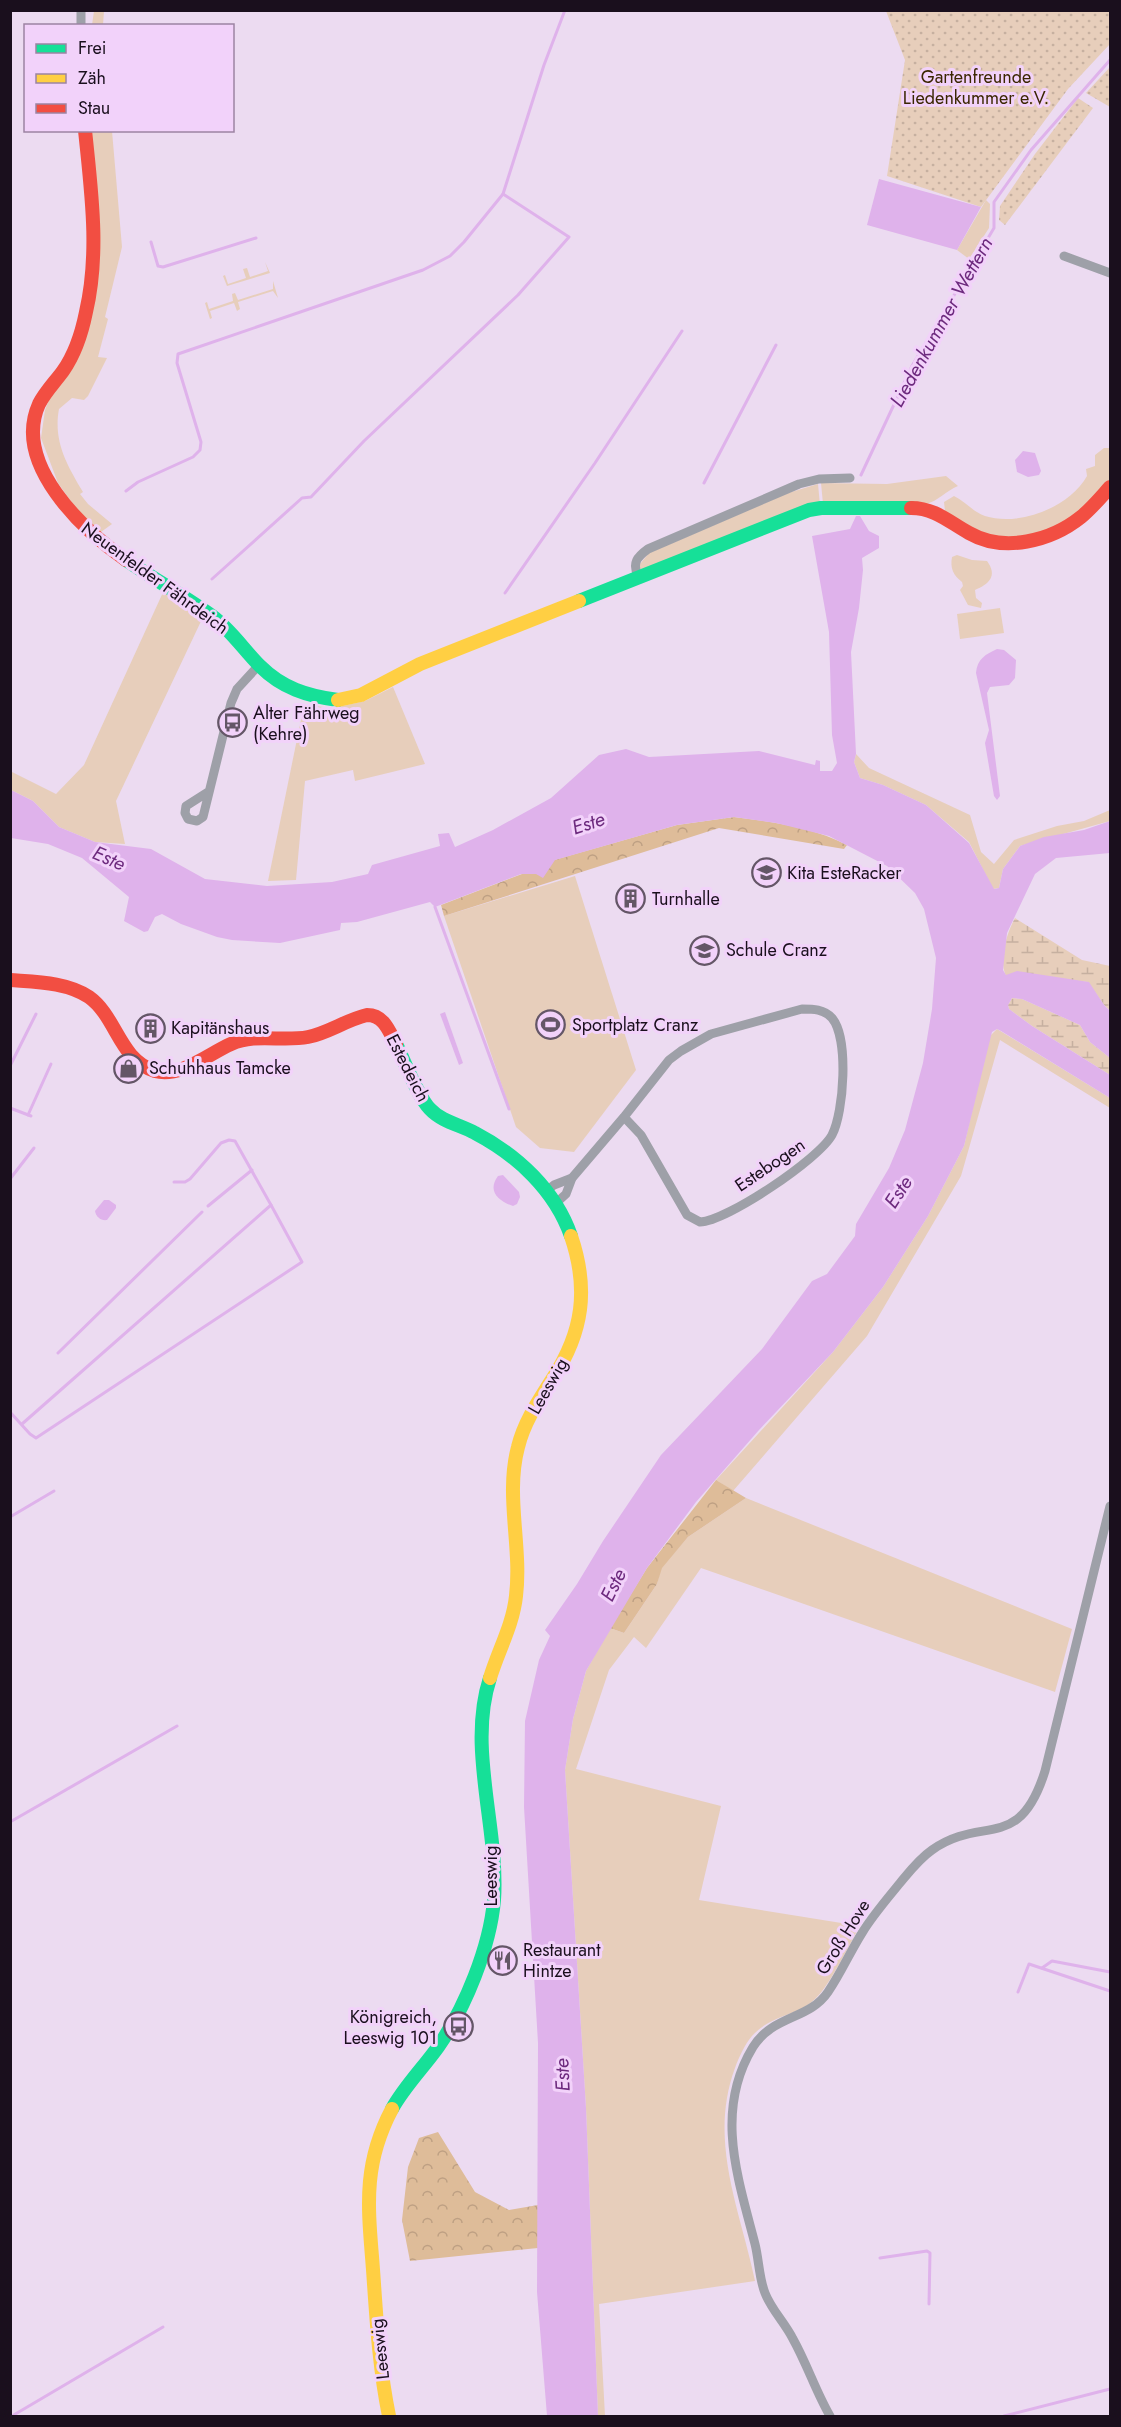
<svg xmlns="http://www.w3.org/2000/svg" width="1121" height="2427" font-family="Jost,sans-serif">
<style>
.green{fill:#e7cebb}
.forest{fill:url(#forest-crowns)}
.wetland{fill:url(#wetland-marsh)}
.garden{fill:url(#garden-dots)}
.water{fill:#dfb2eb}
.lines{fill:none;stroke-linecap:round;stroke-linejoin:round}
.stream{stroke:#dfb2eb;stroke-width:3}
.street{stroke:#9ea0a8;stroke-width:9}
.fast{stroke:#16e098;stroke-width:14}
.slow{stroke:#ffcf43;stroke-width:14}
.jam{stroke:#f24e42;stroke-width:14}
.labels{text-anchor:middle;stroke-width:6;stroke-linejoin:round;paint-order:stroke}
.park-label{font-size:18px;fill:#3a2601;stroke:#f2d2fa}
.street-label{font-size:18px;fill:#1a0f1d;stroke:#f2d2fa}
.poi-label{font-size:18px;fill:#1a0f1d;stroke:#f2d2fa;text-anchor:start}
.water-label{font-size:20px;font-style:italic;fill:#6d2a7e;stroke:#f2d2fa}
</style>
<defs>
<pattern id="forest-crowns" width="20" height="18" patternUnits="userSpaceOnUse" patternTransform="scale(1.5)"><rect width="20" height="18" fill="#debc99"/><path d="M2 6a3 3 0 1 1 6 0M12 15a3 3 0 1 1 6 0" fill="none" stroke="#bea083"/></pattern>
<pattern id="wetland-marsh" width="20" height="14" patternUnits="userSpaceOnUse" patternTransform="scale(1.5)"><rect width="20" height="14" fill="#e7cebb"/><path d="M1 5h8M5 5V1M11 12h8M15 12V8" fill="none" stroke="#c6b0a0"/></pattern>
<pattern id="garden-dots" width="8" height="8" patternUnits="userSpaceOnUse" patternTransform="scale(1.5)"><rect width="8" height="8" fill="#e7cebb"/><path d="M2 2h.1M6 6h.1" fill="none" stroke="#c6b0a0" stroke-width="1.8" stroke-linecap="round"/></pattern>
</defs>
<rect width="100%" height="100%" fill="#ecdbf1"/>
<g class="green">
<path d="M94,11H104L103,25H92Z"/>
<path d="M91,131H112L122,247L105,317L108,319L98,357L107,358L88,396L84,400L72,398L59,409C53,441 67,465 83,492L80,494L88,504L112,524L101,532L80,514L58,483L41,438L45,410L97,277L100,234Z"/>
<path d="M986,200L990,204L989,228L969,259L957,250Z"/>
<path d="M265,262L270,273L227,286L223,276L225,275L228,284L246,278L243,269L247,268L250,277L268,271Z"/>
<path d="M273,281L278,298L273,291L238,302L240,309L237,311L234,303L210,311L212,318L210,319L205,303L207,302L209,309L233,301L232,294L235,293L238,300L273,289Z"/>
<path d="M1104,448H1110V480C1103,486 1099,494 1092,501C1066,525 1031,544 994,537C976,534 960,521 945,511L944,502L954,496C965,501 973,512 985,516C1019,527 1070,507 1087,476L1086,469L1095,466V455Z"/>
<path d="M946,476L958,486C946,491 938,501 926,504H823L821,483L887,484Z"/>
<path d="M818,484L820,505L644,571L640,569V564L649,553L788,493Z"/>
<path d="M957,555L972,560L987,561C998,576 989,584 975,590L976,598L982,603L981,608L968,605L960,590L963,586L962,582C953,575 950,568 952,557Z"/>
<path d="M165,588L203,617L116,801L125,844L95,842L59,827L33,801L11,790L10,771L56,794L84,765Z"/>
<path d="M1000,608L1004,633L960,639L957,614Z"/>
<path d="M393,687L425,764L355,781L353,770L305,781L296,880L268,881L304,705L334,708L365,701Z"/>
<path d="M856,754L869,768L970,815L981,852L994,864L1014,840L1057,826L1084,821L1110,810V821L1020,846L1003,869L999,888L993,889L969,842L926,805L883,785L860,778L854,762Z"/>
<path d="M575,876L636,1070L574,1152L540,1148L516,1127L444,916Z"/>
<path d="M997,1029L1110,1098V1108L1000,1040L961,1176L867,1336L733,1491L716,1480L833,1352L883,1287L928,1216L964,1146L989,1037Z"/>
<path d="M746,1498L1072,1629L1055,1692L701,1568L646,1648L634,1637L609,1670L576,1769L721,1806L699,1900L860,1926C848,1946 831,1984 815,1999C798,2016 772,2014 752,2036C745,2044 739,2057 735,2068C708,2141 740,2209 755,2281L599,2304L605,2416H598L586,2108L565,1770L573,1719L586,1671L610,1628L624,1633L657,1584L661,1568L688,1537Z"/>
</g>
<g class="forest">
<path d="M734,817C773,822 812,827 847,845L844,849L719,828L444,916L441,905L522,874H536L554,860L677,825Z"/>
<path d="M716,1480L746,1498L688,1537L662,1568L657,1584L624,1633L610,1628L647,1568Z"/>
<path d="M438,2132L475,2192L509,2210L538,2205V2248L410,2261L402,2220L408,2167L419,2138Z"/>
</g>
<g class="wetland">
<path d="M1015,918L1082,960L1110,966V1011L1104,1005L1088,982L1006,976C998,959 1007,933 1015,918Z"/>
<path d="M1012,998L1022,999L1080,1025L1090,1042L1110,1058V1075L1032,1026L1009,1009L1008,1005Z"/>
</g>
<g class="garden">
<path d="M886,11H1110V44L1068,89L981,207L887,176L905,60Z"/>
<path d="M1110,67V107L1086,93Z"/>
<path d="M1078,98L1093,108L1005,225L999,220L1000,206L1035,154Z"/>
</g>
<g class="water">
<path d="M879,179L981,207L957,250L867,225Z"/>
<path d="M1023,451L1035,453L1041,471L1039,475L1028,477L1017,472L1015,460Z"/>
<path d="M856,516H860L869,531L879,536V548L862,558L863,570L859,608L851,652L856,754L854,762L860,778L883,785L926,805L969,843L994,889L999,888L1003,869L1020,846L1044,837L1084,830L1110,821V853L1056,858L1035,874L1007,933L1003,970L1006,975L1017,971L1089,982L1104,1005L1110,1011V1058L1090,1042L1080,1025L1022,999L1012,998L1008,1005L1009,1009L1032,1026L1110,1075V1098L1001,1031L997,1029L992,1032L964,1146L928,1216L883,1287L833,1352L759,1430L696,1502L647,1568L586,1671L573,1719L565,1770L586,2108L598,2416H547L537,2292L538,2043L524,1807L525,1721L539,1660L550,1636L545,1630L577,1584L603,1541L661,1455L762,1349L812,1281L827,1274L855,1236L856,1224L889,1168L905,1130L923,1063L932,1009L936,958L924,909L915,893L887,866L829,836L776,823L734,817L677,825L555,860L543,878L536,874H521L435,907L430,902L357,922L341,923L340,930L280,943L232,940L217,937L181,924L162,914L155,917L148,931L144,932L124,921L129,897L82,858L48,844L11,838V790L33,801L59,827L95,842L151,849L205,879L267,886L332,882L368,874L372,865L440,846L438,834L449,833L455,847L493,830L551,798L599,755L626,749L649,757L759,751L815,765L816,760L820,761V771H832L837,763L832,735L829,632L812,536L850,529Z"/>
<path d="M997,649L1004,650L1016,660L1015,678L1009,685L990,687L987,693L1000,796L997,800L994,796L985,743L989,730L976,673C977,659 986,654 997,649Z"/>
<path d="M445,1012L463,1063L459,1065L440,1014Z"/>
<path d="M503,1175L519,1192L520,1197L517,1204L513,1206C498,1201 487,1191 498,1176Z"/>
<path d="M104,1200H109L116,1205V1208L107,1220C101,1221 96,1217 95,1211Z"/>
</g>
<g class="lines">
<g class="stream">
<path d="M151,242L158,266L163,267L256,238"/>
<path d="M861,475L912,366L994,228V202L1031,150L1110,60"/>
<path d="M704,483L776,345"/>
<path d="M126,491L138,482L193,457L200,450L201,442L177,363L178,354L423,270L450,256L464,242L503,194L544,65L565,10"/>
<path d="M212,579L302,498L311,497L364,441L518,295L569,237L503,194"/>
<path d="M505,593L595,463L682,331"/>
<path d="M435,907L509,1109"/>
<path d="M10,1066L36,1014"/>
<path d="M10,1108L31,1116"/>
<path d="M28,1115L51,1064"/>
<path d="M10,1179L34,1148"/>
<path d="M208,1206L252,1170"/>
<path d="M58,1353L202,1212"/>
<path d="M10,1412L30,1434L36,1438L302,1262L271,1205"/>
<path d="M22,1424L271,1205L235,1141L229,1140L221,1143L190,1179L185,1182H174"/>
<path d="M10,1517L54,1491"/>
<path d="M10,1822L177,1726"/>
<path d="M1042,1968L1052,1961L1110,1972"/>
<path d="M1018,1992L1029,1964L1110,1991"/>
<path d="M880,2258L927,2251L930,2253L929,2304"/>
<path d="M12,2416L163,2327"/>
<path d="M1004,2416L1110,2389"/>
</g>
<g class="street">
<path d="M81,26V10"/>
<path d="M1064,256L1110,273"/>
<path d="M638,576C632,563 637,557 648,549L799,484L819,479L850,478"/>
<path d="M208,792L186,806L185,813L188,819L197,821L203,817L231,703L237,689L259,665"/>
<path d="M546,1191L554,1185L572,1178"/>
<path d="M555,1204L566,1194L572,1178L624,1117L669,1060L681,1051L711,1034L802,1009C813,1009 824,1009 832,1018C849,1038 844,1112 832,1135C819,1159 727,1221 700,1222L687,1215L641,1135L624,1117"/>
<path d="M830,2416C816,2392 807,2364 793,2339C785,2323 771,2309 765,2293C759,2278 759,2260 755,2244C738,2178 714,2111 753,2047C773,2015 809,2020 828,1992C841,1973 850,1952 862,1933C873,1915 887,1899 900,1883C910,1871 919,1859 932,1850C983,1814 1019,1854 1045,1771L1110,1506"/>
</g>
<g class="fast">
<path d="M126,560C154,579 184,596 212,616C231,630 243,649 260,666C282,688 307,696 338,700"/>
<path d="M579,601L809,510L821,508H911"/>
<path d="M396,1044C404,1060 418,1097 430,1109C442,1122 461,1125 475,1133C517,1155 555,1190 571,1236"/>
<path d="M392,2109C404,2087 423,2068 438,2047C465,2008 490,1947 494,1900C499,1828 467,1748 490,1678"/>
</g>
<g class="slow">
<path d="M338,700L361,695L420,664L579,601"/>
<path d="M490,1678C498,1651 513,1625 516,1596C522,1546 505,1496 518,1447C524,1422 539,1400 553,1378C583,1332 589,1289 571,1236"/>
<path d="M389,2416C380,2372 377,2328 374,2284C370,2218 359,2171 392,2109"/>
</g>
<g class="jam">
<path d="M85,130C91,190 100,252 86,312C82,332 75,354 63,371C55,382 45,392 39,404C12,464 83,530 126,560"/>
<path d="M911,508C935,508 949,522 969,533C1004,553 1051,541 1081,517C1092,508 1101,497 1110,487"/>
<path d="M10,980C36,982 67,982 89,997C117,1017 119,1060 155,1071C181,1078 208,1054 231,1044C256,1033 282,1042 308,1037C328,1033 346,1020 367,1015C384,1015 389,1031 396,1044"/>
</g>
</g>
<defs>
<symbol id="bus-ring" viewBox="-11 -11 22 22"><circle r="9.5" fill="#f2d2fa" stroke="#645667" stroke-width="1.5"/><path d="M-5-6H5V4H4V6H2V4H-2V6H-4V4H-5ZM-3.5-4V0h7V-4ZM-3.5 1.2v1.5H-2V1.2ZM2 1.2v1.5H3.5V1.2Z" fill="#645667"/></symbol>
<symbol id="school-ring" viewBox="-11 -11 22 22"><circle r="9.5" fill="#f2d2fa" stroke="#645667" stroke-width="1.5"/><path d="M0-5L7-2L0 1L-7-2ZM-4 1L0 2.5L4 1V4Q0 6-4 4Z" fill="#645667"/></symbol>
<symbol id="building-ring" viewBox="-11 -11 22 22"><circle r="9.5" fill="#f2d2fa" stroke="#645667" stroke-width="1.5"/><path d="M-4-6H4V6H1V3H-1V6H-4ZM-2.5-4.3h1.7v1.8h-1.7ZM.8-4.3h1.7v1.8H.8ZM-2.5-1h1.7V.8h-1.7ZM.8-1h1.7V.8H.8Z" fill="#645667"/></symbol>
<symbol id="stadium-ring" viewBox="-11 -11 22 22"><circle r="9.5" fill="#f2d2fa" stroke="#645667" stroke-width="1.5"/><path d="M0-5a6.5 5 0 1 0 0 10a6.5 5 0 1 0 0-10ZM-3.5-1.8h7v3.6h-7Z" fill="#645667"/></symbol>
<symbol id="shop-ring" viewBox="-11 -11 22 22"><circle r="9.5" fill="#f2d2fa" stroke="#645667" stroke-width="1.5"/><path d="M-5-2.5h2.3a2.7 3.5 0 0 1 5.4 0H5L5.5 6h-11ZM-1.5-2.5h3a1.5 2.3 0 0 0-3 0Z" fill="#645667"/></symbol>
<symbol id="restaurant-ring" viewBox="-11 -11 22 22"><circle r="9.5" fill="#f2d2fa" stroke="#645667" stroke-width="1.5"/><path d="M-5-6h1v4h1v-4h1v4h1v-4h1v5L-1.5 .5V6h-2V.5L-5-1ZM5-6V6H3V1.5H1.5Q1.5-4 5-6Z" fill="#645667"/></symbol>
</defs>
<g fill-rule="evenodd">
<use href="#bus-ring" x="216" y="706" width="33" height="33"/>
<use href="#school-ring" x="750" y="856" width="33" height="33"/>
<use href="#building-ring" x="614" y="882" width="33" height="33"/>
<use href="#school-ring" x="688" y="934" width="33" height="33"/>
<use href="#stadium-ring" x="534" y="1008" width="33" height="33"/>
<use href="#building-ring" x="134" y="1012" width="33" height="33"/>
<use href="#shop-ring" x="112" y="1052" width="33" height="33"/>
<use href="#restaurant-ring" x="486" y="1944" width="33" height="33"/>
<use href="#bus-ring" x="442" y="2010" width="33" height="33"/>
</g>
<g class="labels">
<g class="park-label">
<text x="976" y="83">Gartenfreunde<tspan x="976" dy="21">Liedenkummer e.V.</tspan></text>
</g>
<g class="street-label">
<text transform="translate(155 578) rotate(36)" y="6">Neuenfelder Fährdeich</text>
<text transform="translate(408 1068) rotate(63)" y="6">Estedeich</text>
<text transform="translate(770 1165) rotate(-34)" y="6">Estebogen</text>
<text transform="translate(548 1386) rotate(-60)" y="6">Leeswig</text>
<text transform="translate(491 1876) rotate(-90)" y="6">Leeswig</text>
<text transform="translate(843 1937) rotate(-58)" y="6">Groß Hove</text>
<text transform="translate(380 2349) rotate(-96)" y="6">Leeswig</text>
</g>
<g class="poi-label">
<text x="253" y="719">Alter Fährweg<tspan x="253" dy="21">(Kehre)</tspan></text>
<text x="787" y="879">Kita EsteRacker</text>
<text x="652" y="905">Turnhalle</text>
<text x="726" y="956">Schule Cranz</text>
<text x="572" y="1031">Sportplatz Cranz</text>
<text x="171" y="1034">Kapitänshaus</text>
<text x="149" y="1074">Schuhhaus Tamcke</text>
<text x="523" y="1956">Restaurant<tspan x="523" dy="21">Hintze</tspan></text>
<text x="437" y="2023" text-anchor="end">Königreich,<tspan x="437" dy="21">Leeswig 101</tspan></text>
</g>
<g class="water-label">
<text transform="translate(941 322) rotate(-61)" y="7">Liedenkummer Wettern</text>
<text transform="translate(588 823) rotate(-18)" y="7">Este</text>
<text transform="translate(109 858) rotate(24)" y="7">Este</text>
<text transform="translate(898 1192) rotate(-57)" y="7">Este</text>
<text transform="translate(613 1585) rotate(-64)" y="7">Este</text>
<text transform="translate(562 2075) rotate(-93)" y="7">Este</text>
</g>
</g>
<rect width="1121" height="2427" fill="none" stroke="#1a0f1d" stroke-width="24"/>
<rect x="24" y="24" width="210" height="108" fill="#f2d2fa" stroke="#9c84a2" stroke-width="1.5"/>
<rect x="36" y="44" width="30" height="9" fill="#16e098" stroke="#9c84a2" stroke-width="1.5"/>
<text x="78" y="54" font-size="18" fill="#1a0f1d">Frei</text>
<rect x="36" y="74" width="30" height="9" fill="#ffcf43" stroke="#9c84a2" stroke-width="1.5"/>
<text x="78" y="84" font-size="18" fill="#1a0f1d">Zäh</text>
<rect x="36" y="104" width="30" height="9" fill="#f24e42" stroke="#9c84a2" stroke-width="1.5"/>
<text x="78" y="114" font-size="18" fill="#1a0f1d">Stau</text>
</svg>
